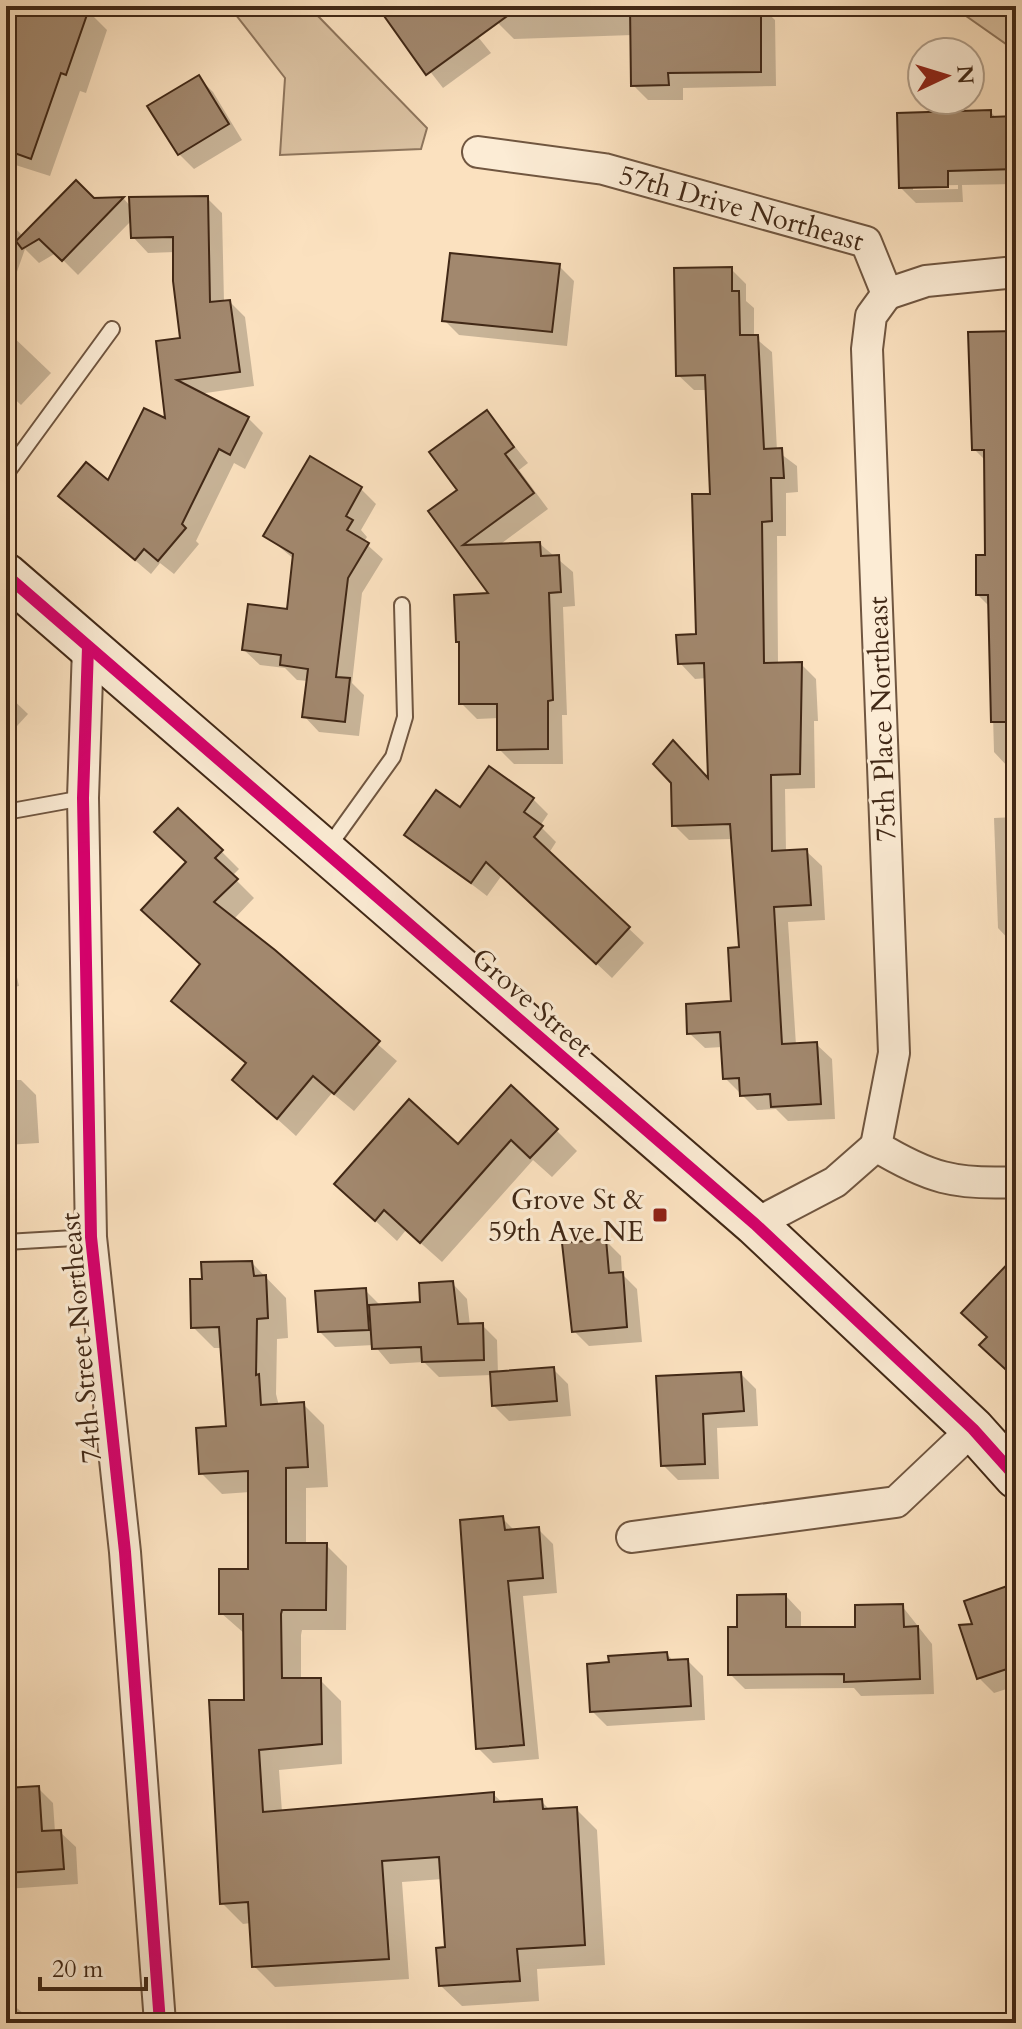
<svg xmlns="http://www.w3.org/2000/svg" width="1022" height="2029" font-family="Cardo,serif">
<style>
.green{fill:#dbc2a2;stroke:#8e755c;stroke-width:2}
.shadow{fill:#0003;fill-rule:evenodd}
.building{fill:#a2886e;stroke:#412816;stroke-width:2}
.lines{fill:none;stroke-linecap:round;stroke-linejoin:round}
.lane-casing{stroke:#705640;stroke-width:18}
.street-casing{stroke:#705640;stroke-width:34}
.secondary-casing{stroke:#412816;stroke-width:46}
.lane{stroke:#fcecd5;stroke-width:14}
.street{stroke:#fcecd5;stroke-width:30}
.secondary{stroke:#fcecd5;stroke-width:42}
.cycleway-casing{stroke:#fcecd5;stroke-width:17}
.cycleway{stroke:#d6006c;stroke-width:12}
.poi-dot{fill:#8f2418;stroke:#fcecd5;stroke-width:3}
.labels{text-anchor:middle;stroke-width:6;stroke-linejoin:round;paint-order:stroke}
.street-label{font-size:28px;fill:#412816;stroke:#fcecd5}
.poi-label{font-size:28px;fill:#412816;stroke:#fcecd5;text-anchor:end}
</style>
<rect width="100%" height="100%" fill="#fbe1bf"/>
<filter id="stains"><feTurbulence type="fractalNoise" baseFrequency=".0025" numOctaves="4"/><feColorMatrix values="0 0 0 0 .2 0 0 0 0 .09 0 0 0 0 .02 0 0 0 .5 -.17"/></filter>
<radialGradient id="worn" r=".72"><stop offset=".6" stop-color="#630" stop-opacity="0"/><stop offset="1" stop-color="#630" stop-opacity=".3"/></radialGradient>
<g class="green">
<path d="M229,6H328L317,15L427,128L421,149L280,155L285,78Z"/>
<path d="M861,6H1016V51L966,16L867,15Z"/>
</g>
<g class="shadow">
<path d="M6,6H73L88,11L107,30L86,93L80,91L50,176L6,162Z"/>
<path d="M379,6H453L491,53L443,88Z"/>
<path d="M498,6H760L775,20L776,86L683,88V100H648L633,85V35L514,39L499,24Z"/>
<path d="M198,77L213,92L242,140L194,169L179,154Z"/>
<path d="M991,112L997,119L1016,118V184L962,185L963,202L916,203L901,188ZM958,185V189L913,190V186Z"/>
<path d="M207,198L222,213L224,302H230L245,317L254,386L199,394L248,418L263,433L245,469L234,463L196,541L199,544L174,574L160,563L151,574L76,510L109,483L168,421L182,340L175,252L148,253L133,237L132,220L78,275L56,253L39,263L25,249L6,303V227L10,223L23,236L94,200L124,199L132,208Z"/>
<path d="M559,266L574,281L567,346L459,335L444,320Z"/>
<path d="M731,269L746,284V301L754,308V337L772,352L777,451L797,466L798,492L786,493V536H777L778,664H801L816,679L818,721H814L815,788L785,789L786,852L806,851L822,866L825,920L788,922L796,1045L816,1044L832,1059L835,1119L788,1121L776,1109L757,1110L725,1078L723,1047L705,1048L689,1033L733,1003L741,949L733,839L689,840L674,825L710,782L707,678L695,679L680,663L698,636L712,496L708,390H694L678,375Z"/>
<path d="M6,330L51,373L21,405L6,391Z"/>
<path d="M1016,333V767L1009,768L994,752L990,607L978,595L987,557L986,461L974,449Z"/>
<path d="M487,412L528,463L519,470L548,509L498,546L540,544L573,572L575,606L563,607L567,715H562L563,764H514L499,749V718L477,719L461,703L458,642L492,595L431,512L460,491Z"/>
<path d="M311,458L361,489L376,504L361,530L367,537L364,542L383,559L362,593L352,683L364,695L359,736L319,732L304,716L308,681L297,680L285,668L260,665L244,650L289,611L294,559L265,535Z"/>
<path d="M6,693L28,714L6,738Z"/>
<path d="M533,799L548,814L540,826L556,842L549,853L644,943L612,978L502,875L487,896L407,835L461,810Z"/>
<path d="M1016,817V943L1013,944L998,928L994,818Z"/>
<path d="M221,851L239,869L232,876L254,898L233,920L397,1061L354,1111L332,1093L296,1136L234,1080L248,1064L174,1001L202,965L144,910Z"/>
<path d="M6,946L11,951L19,986L6,989Z"/>
<path d="M1016,1026V1147L1011,1142L1006,1027Z"/>
<path d="M6,1080H21L36,1095L39,1143L6,1145Z"/>
<path d="M556,1130L577,1151L552,1177L533,1160L442,1262L406,1230L397,1241L336,1184L458,1146Z"/>
<path d="M606,1241L621,1256L622,1274L637,1289L642,1342L589,1346L574,1331Z"/>
<path d="M252,1263L286,1298L288,1338L277,1339L276,1394L279,1406L303,1404L324,1425L328,1487L306,1488V1545H326L347,1566L346,1630H302L301,1635V1680H320L341,1701L342,1764L279,1770L282,1812L493,1794L503,1803L541,1801L551,1811L576,1809L597,1830L605,1965L537,1969L539,2001L462,2006L441,1986L447,1949L443,1879L402,1882L409,1979L275,1987L254,1966L251,1923L243,1924L222,1903L246,1702L245,1634L221,1613L250,1571V1492L222,1494L201,1473L228,1428L223,1348H214L193,1327L204,1281Z"/>
<path d="M452,1283L467,1299L470,1326L482,1325L497,1340L498,1374L553,1369L568,1384L571,1416L509,1421L494,1406L492,1375L439,1377L424,1362L390,1364L374,1345L335,1347L320,1332L365,1290L380,1305L422,1304Z"/>
<path d="M741,1374L756,1389L758,1426L717,1428L719,1479L678,1480L663,1465L658,1378Z"/>
<path d="M502,1518L515,1531L538,1529L553,1544L557,1593L523,1596L539,1759L493,1763L478,1748Z"/>
<path d="M1016,1592V1686L994,1693L979,1678L975,1626Z"/>
<path d="M786,1596L801,1612V1629H858L902,1606L932,1644L934,1694L861,1696L854,1688L745,1689L730,1674L739,1629Z"/>
<path d="M667,1654L674,1662L688,1661L703,1676L705,1720L607,1726L592,1711Z"/>
<path d="M38,1788L53,1803L55,1832H60L76,1847L78,1884L6,1889V1790Z"/>
<path d="M6,1999L24,2014V2023H6Z"/>
</g>
<g class="building">
<path d="M6,6H90L66,75L61,73L31,159L6,150Z"/>
<path d="M377,6H521L426,75Z"/>
<path d="M630,6H761V72L668,73L669,85L631,86Z"/>
<path d="M199,75L229,124L178,155L147,106Z"/>
<path d="M991,110V117L1016,116V169L948,171V187L899,188L897,113Z"/>
<path d="M76,180L94,198L124,197L62,261L39,239L22,249L16,241Z"/>
<path d="M208,196L210,302L230,300L240,372L177,380L249,417L230,455L219,449L182,524L186,528L158,561L144,549L135,560L58,496L86,462L108,480L144,408L165,418L156,341L180,338L173,281V237L131,238L129,197Z"/>
<path d="M450,253L560,264L552,332L442,321Z"/>
<path d="M732,267V291H739L740,335H758L764,449L782,448L784,478H771L772,521L762,522L764,663L802,662L800,774L771,775L772,851L807,849L811,905L774,907L782,1044L817,1042L821,1104L771,1107L770,1094L740,1096L739,1078L723,1079L720,1032L687,1034L686,1004L731,1001L728,948L739,947L730,824L672,826L671,783L653,764L673,740L708,778L704,663L678,664L676,635L696,634L692,494H710L705,375L676,376L674,268Z"/>
<path d="M1016,331V722H991L988,595H976V555H985L984,450H972L968,332Z"/>
<path d="M487,410L514,447L505,454L534,493L463,545L540,542L541,556L559,555L561,592L549,593L553,700L548,701V749L497,750V704H459V642H456L454,595L488,593L428,511L457,490L429,452Z"/>
<path d="M310,456L362,487L346,516L353,520L347,530L369,543L348,578L336,677L350,678L345,722L302,717L308,669L280,665L281,655L242,650L248,604L287,609L293,554L263,536Z"/>
<path d="M489,766L534,798L524,812L543,826L534,837L630,927L596,964L486,862L471,883L404,835L436,790L460,807Z"/>
<path d="M178,808L223,850L215,858L238,879L214,902L275,950L380,1041L334,1094L313,1076L277,1119L232,1080L246,1063L171,1001L200,964L141,910L186,862L154,832Z"/>
<path d="M511,1085L558,1129L530,1158L511,1140L420,1243L384,1210L375,1221L334,1184L409,1099L458,1144Z"/>
<path d="M606,1239L609,1273L623,1272L627,1327L572,1332L562,1243Z"/>
<path d="M1016,1255V1379L979,1345L987,1337L961,1313Z"/>
<path d="M252,1261L254,1276L266,1275L268,1318L257,1319L256,1375L259,1374L261,1405L304,1402L308,1467L286,1468V1543H327L326,1610H282L281,1614L282,1678H321L322,1744L259,1750L263,1812L494,1792V1802L542,1799L543,1809L577,1807L585,1945L517,1949L520,1981L439,1986L436,1948L445,1947L439,1857L382,1861L389,1959L252,1967L248,1902L220,1904L209,1700H244L243,1614H219V1569H248V1471L199,1474L196,1428L226,1426L219,1327L191,1328L190,1279H202L201,1262Z"/>
<path d="M453,1281L458,1324L483,1323L484,1360L422,1362L421,1347L372,1349L369,1305L420,1302L419,1283Z"/>
<path d="M366,1288L369,1330L318,1332L315,1291Z"/>
<path d="M554,1367L557,1401L492,1406L490,1372Z"/>
<path d="M741,1372L744,1411L703,1414L705,1464L661,1466L656,1376Z"/>
<path d="M503,1516L505,1530L539,1527L543,1578L508,1581L524,1745L476,1749L460,1520Z"/>
<path d="M1016,1583V1666L977,1679L959,1625L972,1624L964,1601Z"/>
<path d="M786,1594V1627H855V1605L903,1604L904,1627L918,1626L920,1679L844,1682V1674L728,1675V1627H737V1595Z"/>
<path d="M667,1652L668,1660L688,1659L691,1706L590,1712L587,1664L609,1662L608,1656Z"/>
<path d="M39,1786L42,1831L61,1830L64,1869L6,1873V1788Z"/>
</g>
<g class="lines">
<defs>
<g id="lane">
<path d="M6,474L112,329"/>
<path d="M6,812L83,798"/>
<path d="M327,849L393,757L405,717L402,605"/>
<path d="M6,1242L91,1237"/>
</g>
<g id="street">
<path id="s1" d="M478,152L604,169L866,242L887,294L926,281L1016,272"/>
<path d="M88,647L83,798L91,1237L125,1552L160,2023"/>
<path d="M876,1146L894,1053L867,349L871,316L887,294"/>
<path d="M755,1224L835,1182L876,1146C929,1178 955,1185 1016,1182"/>
<path d="M632,1537L896,1502L973,1429"/>
</g>
<path id="secondary" d="M6,575L755,1224L973,1429L1016,1477"/>
</defs>
<use href="#lane" class="lane-casing"/>
<use href="#street" class="street-casing"/>
<use href="#secondary" class="secondary-casing"/>
<use href="#lane" class="lane"/>
<use href="#street" class="street"/>
<use href="#secondary" class="secondary"/>
<defs>
<g id="cycleway">
<path d="M6,575L755,1224L973,1429L1016,1477"/>
<path d="M88,647L83,798L91,1237L125,1552L160,2023"/>
</g>
</defs>
<use href="#cycleway" class="cycleway-casing"/>
<use href="#cycleway" class="cycleway"/>
</g>
<rect class="poi-dot" x="652" y="1207" width="16" height="16" rx="4"/>
<g class="labels">
<g class="street-label">
<text dy="10" stroke="none"><textPath href="#s1" startOffset="270">57th Drive Northeast</textPath></text>
<text transform="translate(881 719) rotate(-92)" y="10">75th Place Northeast</text>
<text transform="translate(533 1002) rotate(41)" y="10">Grove Street</text>
<text transform="translate(80 1338) rotate(-95)" y="10">74th Street Northeast</text>
</g>
<g class="poi-label">
<text x="644" y="1209">Grove St &amp;<tspan x="644" dy="32">59th Ave NE</tspan></text>
</g>
</g>
<rect width="1022" height="2029" fill="none" stroke="#fbe1bf" stroke-width="32"/>
<rect x="8" y="8" width="1006" height="2013" fill="none" stroke="#412816" stroke-width="4"/>
<rect x="16" y="16" width="990" height="1997" fill="none" stroke="#412816" stroke-width="2"/>
<g transform="translate(946 76) rotate(86)"><circle r="38" fill="#fcecd5" stroke="#b19e89" stroke-width="2"/>
<path d="M0-6L14 30L0 20L-14 30Z" fill="#8f2418"/>
<text y="-12" font-size="22" font-weight="bold" text-anchor="middle" fill="#412816">N</text>
</g>
<path d="M40 1977v12h106v-12" fill="none" stroke="#412816" stroke-width="4"/>
<text x="52" y="1977" font-size="24" fill="#412816" stroke="#fcecd5" stroke-width="6" paint-order="stroke">20 m</text>
<rect width="100%" height="100%" filter="url(#stains)"/>
<rect width="100%" height="100%" fill="url(#worn)"/>
</svg>
